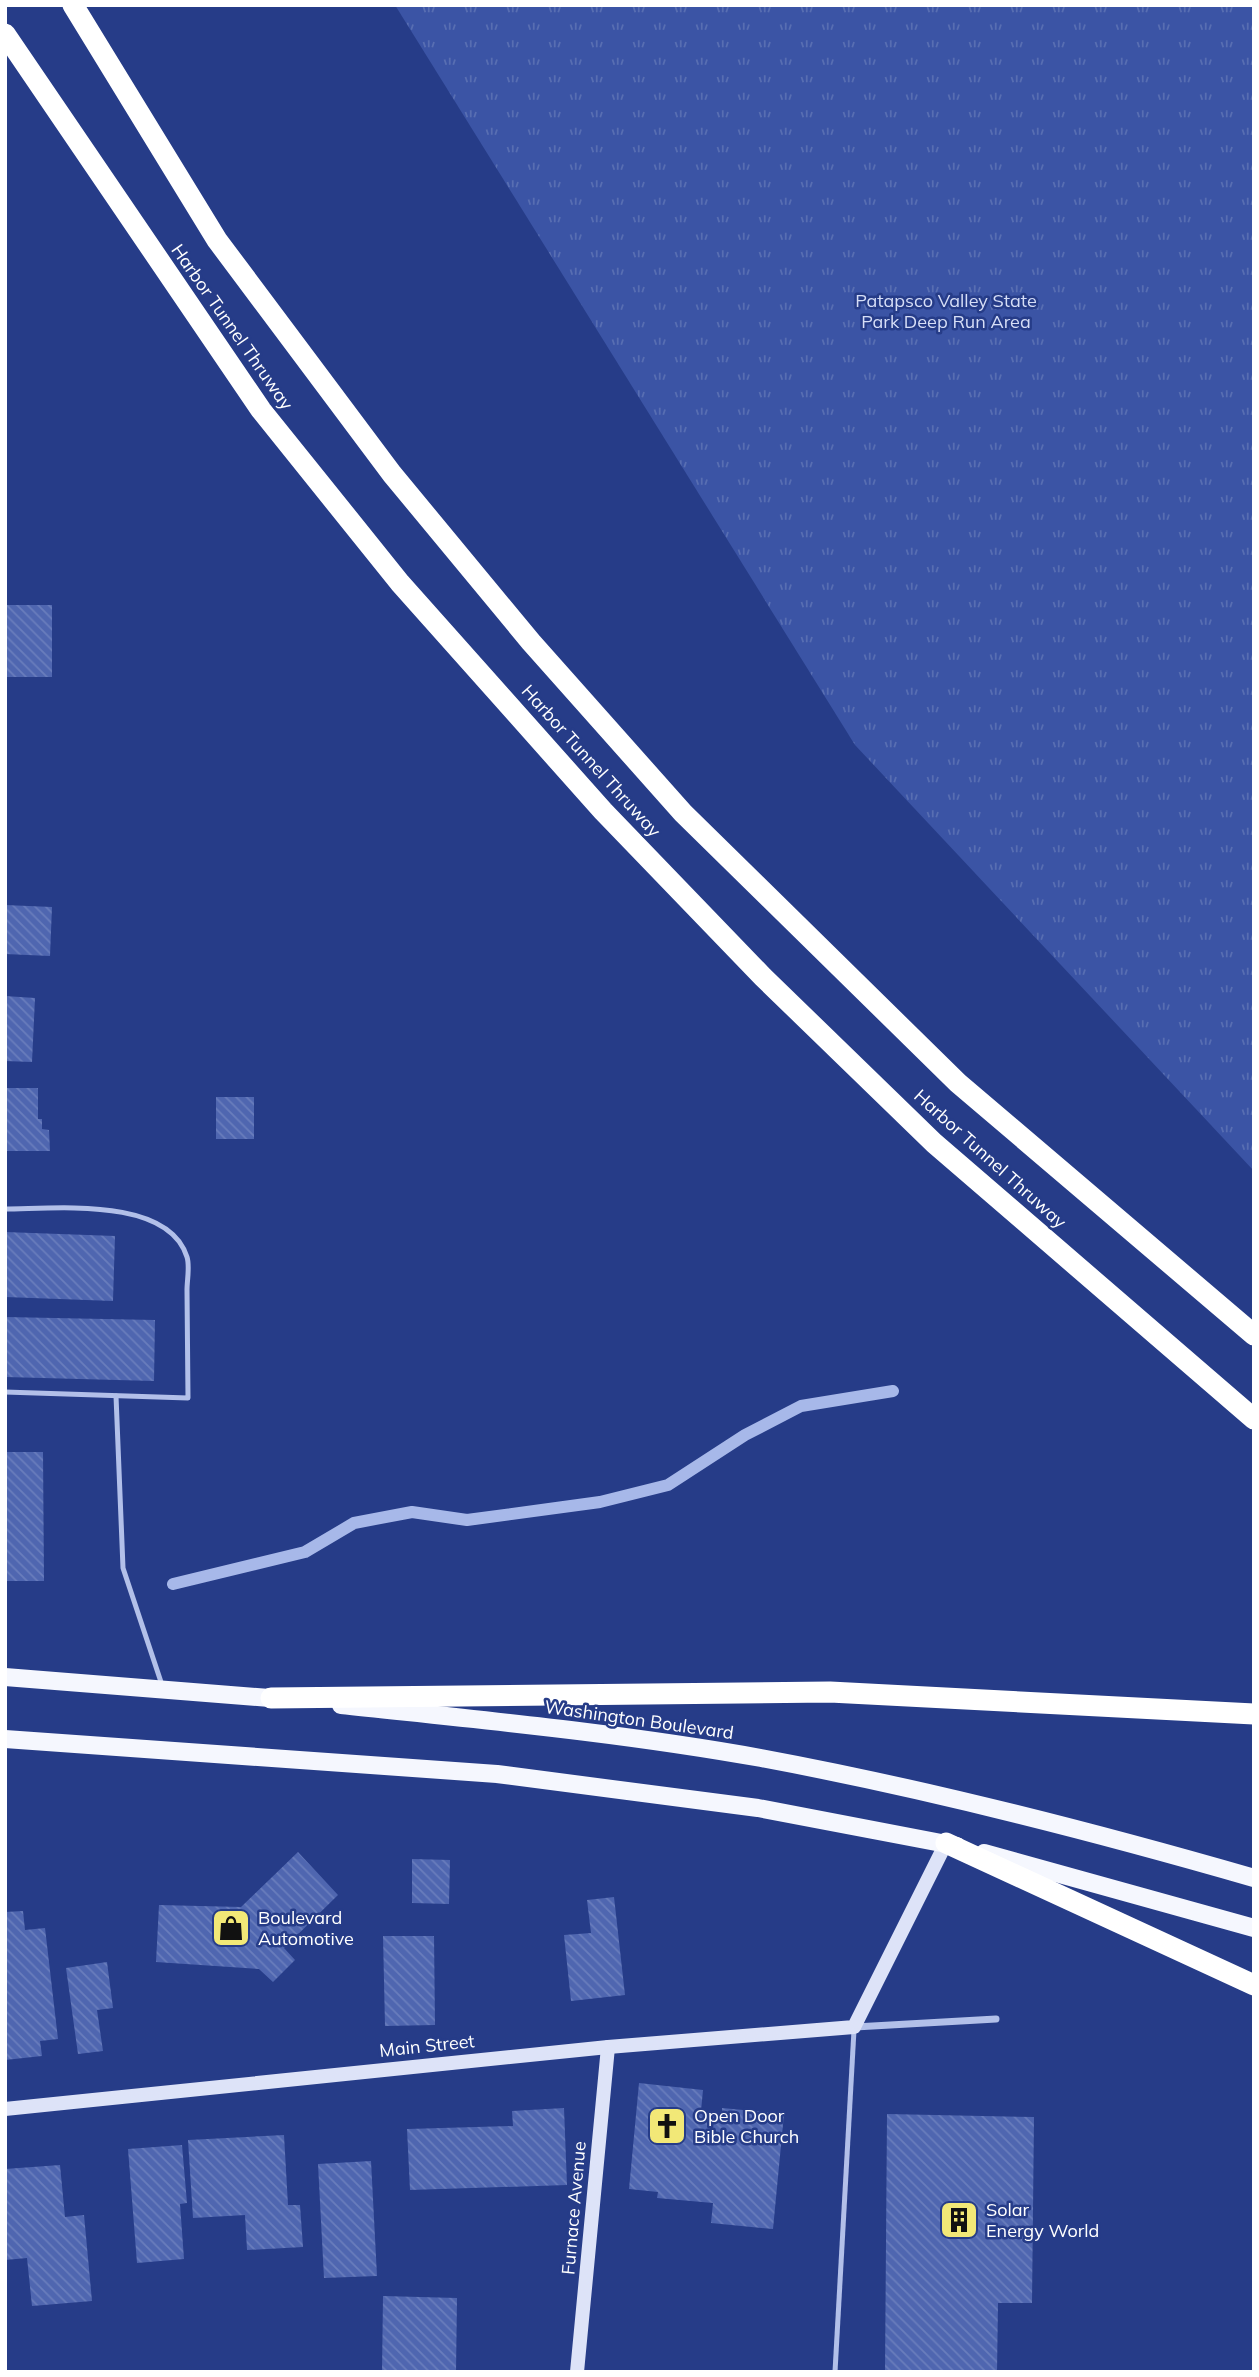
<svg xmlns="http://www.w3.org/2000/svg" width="1259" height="2377" font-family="Mulish,sans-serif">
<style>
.grass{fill:url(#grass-tufts)}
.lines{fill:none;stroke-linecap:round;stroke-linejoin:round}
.stream{stroke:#a7b8e9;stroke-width:12}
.building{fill:url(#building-back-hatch)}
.lane{stroke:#b2c0e9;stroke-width:5}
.street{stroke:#b2c0e9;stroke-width:7}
.secondary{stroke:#dde3f8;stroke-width:14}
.primary{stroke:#f5f7fe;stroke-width:18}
.highway{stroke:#fff;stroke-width:21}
.labels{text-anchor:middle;stroke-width:5;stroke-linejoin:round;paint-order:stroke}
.park-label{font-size:18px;fill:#d6def7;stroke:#263c88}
.street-label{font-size:18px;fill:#fff;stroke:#263c88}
.poi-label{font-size:18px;fill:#fff;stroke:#263c88;text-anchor:start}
</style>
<defs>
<pattern id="grass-tufts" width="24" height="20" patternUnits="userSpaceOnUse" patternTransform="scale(1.75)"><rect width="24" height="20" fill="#3b54a5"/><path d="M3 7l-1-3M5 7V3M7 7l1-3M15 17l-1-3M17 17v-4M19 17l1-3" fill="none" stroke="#586eb2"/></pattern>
<pattern id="building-back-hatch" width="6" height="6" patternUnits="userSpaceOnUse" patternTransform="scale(1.75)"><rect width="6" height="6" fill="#4f66b0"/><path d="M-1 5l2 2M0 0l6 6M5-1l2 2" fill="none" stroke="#697dbc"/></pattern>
</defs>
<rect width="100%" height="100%" fill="#263c88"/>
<path class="grass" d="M395,5H1254V1171L855,745Z"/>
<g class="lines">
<path class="stream" d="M173,1584L305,1552L354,1523L412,1512L467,1520L600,1502L668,1485L745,1435L801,1406L893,1391"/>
</g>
<g class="building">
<rect x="5" y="605" width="47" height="72"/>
<path d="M5,905L52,907L50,956L5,954Z"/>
<path d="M5,996L35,998L32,1062L5,1061Z"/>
<path d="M5,1088H38V1119H42V1129L49,1130L50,1151H5Z"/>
<rect x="216" y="1097" width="38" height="42"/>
<path d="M5,1232L115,1236L113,1301L5,1297Z"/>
<path d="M5,1317L155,1320L154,1381L5,1377Z"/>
<path d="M5,1452H43L44,1581H5Z"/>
<path d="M298,1852L338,1895L284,1948L295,1960L273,1982L259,1969L156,1962L159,1905L241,1907Z"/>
<path d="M412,1859L450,1860L449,1904L412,1903Z"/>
<path d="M614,1897L625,1995L571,2001L564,1935L591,1933L587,1900Z"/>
<path d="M23,1911L25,1930L45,1928L58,2039L40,2041L42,2056L5,2060V1912Z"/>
<path d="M383,1936H434L435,2025L385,2026Z"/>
<path d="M107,1962L113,2008L97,2010L103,2051L78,2054L66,1968Z"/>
<path d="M639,2083L703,2090L701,2111L722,2113V2108L784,2114L773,2229L711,2223L713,2203L657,2198L658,2192L629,2189Z"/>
<path d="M564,2108L567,2185L410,2190L407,2129L513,2126L512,2111Z"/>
<path d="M887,2114L1034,2117L1032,2303H998L997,2372H885Z"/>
<path d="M284,2135L288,2205H300L303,2247L247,2250L245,2215L193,2218L188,2140Z"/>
<path d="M182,2145L187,2203L180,2204L184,2259L137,2263L128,2149Z"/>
<path d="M371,2161L377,2276L324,2278L318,2164Z"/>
<path d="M60,2165L65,2217L84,2215L92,2301L32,2306L27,2258L5,2260V2169Z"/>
<path d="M383,2296L457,2298L456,2372H382Z"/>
</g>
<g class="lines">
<g class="lane">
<path d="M5,1209C55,1209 168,1196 187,1257C190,1266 187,1280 187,1290C187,1326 188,1362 188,1398L5,1392"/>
<path d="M116,1396L123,1568L162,1685"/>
<path d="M835,2372L854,2030"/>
</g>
<path class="street" d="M855,2027L996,2019"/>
<g class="secondary">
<path d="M5,2109L608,2047L854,2027L946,1843"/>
<path d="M577,2372L608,2047"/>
</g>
<g class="primary">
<path d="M5,1677L282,1699"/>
<path d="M341,1705C481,1720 622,1733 761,1758C928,1789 1091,1831 1254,1878"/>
<path d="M5,1739L497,1774L758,1808L957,1846"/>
<path d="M984,1853L1254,1928"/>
</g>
<g class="highway">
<path d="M73,5L217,240L392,474L531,642L683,813L958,1083L1254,1335"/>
<path d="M5,34L261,410L400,583L603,811L763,977L934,1143L1254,1419"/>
<path d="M271,1698L830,1692L1254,1714"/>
<path d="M946,1843L1254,1985"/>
</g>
</g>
<defs>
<symbol id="shop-square" viewBox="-11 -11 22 22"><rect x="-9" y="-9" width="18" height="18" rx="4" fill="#f2e877" stroke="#263c88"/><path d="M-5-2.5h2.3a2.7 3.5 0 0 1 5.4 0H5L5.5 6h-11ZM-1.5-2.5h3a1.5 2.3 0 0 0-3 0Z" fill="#111"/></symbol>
<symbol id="church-square" viewBox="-11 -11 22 22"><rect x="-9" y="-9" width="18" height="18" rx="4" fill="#f2e877" stroke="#263c88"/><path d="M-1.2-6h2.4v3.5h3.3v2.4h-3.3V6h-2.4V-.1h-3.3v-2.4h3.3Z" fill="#111"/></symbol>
<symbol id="building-square" viewBox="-11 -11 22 22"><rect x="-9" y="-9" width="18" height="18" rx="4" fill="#f2e877" stroke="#263c88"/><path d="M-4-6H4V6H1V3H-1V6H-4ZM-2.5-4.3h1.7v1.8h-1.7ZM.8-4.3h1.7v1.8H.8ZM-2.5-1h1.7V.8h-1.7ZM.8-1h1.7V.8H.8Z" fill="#111"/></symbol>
</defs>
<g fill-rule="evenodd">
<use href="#shop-square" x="209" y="1906" width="44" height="44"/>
<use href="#church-square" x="645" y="2104" width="44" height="44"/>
<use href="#building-square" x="937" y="2198" width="44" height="44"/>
</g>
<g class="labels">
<g class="park-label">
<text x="946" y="307">Patapsco Valley State<tspan x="946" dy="21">Park Deep Run Area</tspan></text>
</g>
<g class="street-label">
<text transform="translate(232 327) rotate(55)" y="6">Harbor Tunnel Thruway</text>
<text transform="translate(591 761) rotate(48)" y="6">Harbor Tunnel Thruway</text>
<text transform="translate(990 1159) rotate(42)" y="6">Harbor Tunnel Thruway</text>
<text transform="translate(639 1720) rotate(8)" y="6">Washington Boulevard</text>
<text transform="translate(427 2046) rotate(-6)" y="6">Main Street</text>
<text transform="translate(574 2208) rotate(-85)" y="6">Furnace Avenue</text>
</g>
<g class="poi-label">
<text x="258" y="1924">Boulevard<tspan x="258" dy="21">Automotive</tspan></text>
<text x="694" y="2122">Open Door<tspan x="694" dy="21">Bible Church</tspan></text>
<text x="986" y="2216">Solar<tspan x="986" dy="21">Energy World</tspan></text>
</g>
</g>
<rect width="1259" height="2377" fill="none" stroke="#ffffff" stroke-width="14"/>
</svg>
